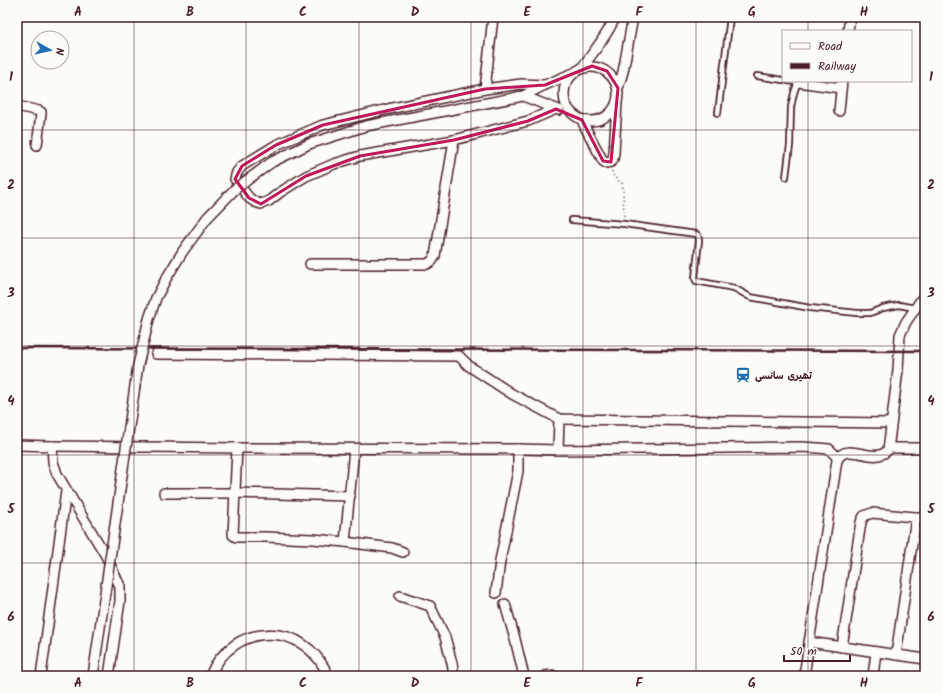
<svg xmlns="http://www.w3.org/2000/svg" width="942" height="693" font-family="Kalam,'Playpen Sans Arabic',sans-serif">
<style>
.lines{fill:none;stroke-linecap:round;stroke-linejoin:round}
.service-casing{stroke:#4a1f2b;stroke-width:8}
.minor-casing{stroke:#4a1f2b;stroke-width:12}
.path{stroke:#4a1f2b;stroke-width:1.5;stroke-dasharray:1 3;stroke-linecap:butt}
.service{stroke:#fdfcf7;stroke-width:4.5}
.minor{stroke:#fdfcf7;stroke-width:9}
.rail{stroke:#4a1f2b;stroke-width:2.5}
.minor-bridge-casing{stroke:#4a1f2b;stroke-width:12;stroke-linecap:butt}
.minor-bridge{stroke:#fdfcf7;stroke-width:9}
.marked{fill:none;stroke:#c2185b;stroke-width:3;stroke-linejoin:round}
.grid{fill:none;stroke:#4a1f2b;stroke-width:1;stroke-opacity:0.55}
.labels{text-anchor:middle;stroke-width:3;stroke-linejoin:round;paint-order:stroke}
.poi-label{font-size:10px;font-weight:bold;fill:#4a1f2b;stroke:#fdfcf7;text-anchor:start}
.neatline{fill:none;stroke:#4a1f2b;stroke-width:1.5}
.grid-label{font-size:13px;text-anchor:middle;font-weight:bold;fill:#4a1f2b}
</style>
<rect width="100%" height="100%" fill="#fdfcf7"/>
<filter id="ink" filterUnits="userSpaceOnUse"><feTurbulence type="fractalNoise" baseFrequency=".025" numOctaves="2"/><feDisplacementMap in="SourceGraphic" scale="8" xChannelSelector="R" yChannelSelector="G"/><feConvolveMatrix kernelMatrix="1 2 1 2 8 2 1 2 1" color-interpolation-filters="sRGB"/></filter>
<g filter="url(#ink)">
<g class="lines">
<defs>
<g id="service">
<path d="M757,76L783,80"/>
<path d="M788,81L798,82"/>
<path d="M718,113L730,17"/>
<path d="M786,177L790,145L791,107L794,93L798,81"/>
<path d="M572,220L624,224L696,234L698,235L699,240L695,278L696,281L734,288L750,297L810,308L857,313H870L883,308L899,305L915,308"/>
</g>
<g id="minor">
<path d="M848,31L850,17"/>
<circle cx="591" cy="94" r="27"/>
<path d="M582,68C593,52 608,35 615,17"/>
<path d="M798,82L841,88"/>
<path d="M545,85L521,84L485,89L388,109L323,125L276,145L242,166L237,172L235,179L249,198L255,202L261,204L269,201L279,193L306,176L334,164L360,156L454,140L528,121L556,109"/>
<path d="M618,88L623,72L633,17"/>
<path d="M485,89L493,17"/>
<path d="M523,96L559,110"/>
<path d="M523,96L545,85L571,74"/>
<path d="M17,106L39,111L41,112V114L37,145"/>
<path d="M839,111L842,81"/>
<path d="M582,120L585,127L603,161L606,163L611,162L613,159L614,153L617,103"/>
<path d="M310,264H427L432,261L435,256L454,140"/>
<path d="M156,354L459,356L469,366L512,394L559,419L891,423"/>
<path d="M17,445L52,446L237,448L518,449L558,450L801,447L818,448L829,449L838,458"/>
<path d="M52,446L53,462L57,474L106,556L120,586V601L109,676"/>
<path d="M237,448L233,535L236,537H265L313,539L345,542L392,548L403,552"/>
<path d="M889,448H925"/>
<path d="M558,450L559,419"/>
<path d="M164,493H235L350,496"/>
<path d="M345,542L354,449"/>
<path d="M496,593L500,561L518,471V449"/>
<path d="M400,596L430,606L432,610L445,637L452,663L454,676"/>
<path d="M505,604L515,639L524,676"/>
<path d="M809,642L925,659"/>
<path d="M842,647L861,522L864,516L872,513L925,518"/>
<path d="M896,655L916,517"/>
<path d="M41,676L66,491"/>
<path d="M210,676C232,621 306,620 328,676"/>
<path d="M545,676L552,675"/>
<path d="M804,676L837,460C847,440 873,466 888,450L898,370L900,335L906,322L925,294"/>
<path d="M873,676L876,652"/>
</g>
</defs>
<use href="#service" class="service-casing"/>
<use href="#minor" class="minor-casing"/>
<path class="path" d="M612,171C613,177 617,180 622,183L623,189L624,219"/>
<use href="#service" class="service"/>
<use href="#minor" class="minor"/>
<path class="rail" d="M17,348L925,351"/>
<defs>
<path id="minor-bridge" d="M93,676L138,365L149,319L156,298L166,279L183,251L207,218L235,189L272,162L309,144L366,126L523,96"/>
</defs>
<use href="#minor-bridge" class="minor-bridge-casing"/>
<use href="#minor-bridge" class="minor-bridge"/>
</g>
</g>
<path class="marked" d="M592,66L607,71L618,88L611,162L603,161L582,120L556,109L528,121L454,140L360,156L306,176L261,204L249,198L235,179L242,166L276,145L323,125L485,89L545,85Z"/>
<path class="grid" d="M134,17V676M246,17V676M359,17V676M471,17V676M583,17V676M696,17V676M808,17V31M808,81V676M17,130H925M17,238H925M17,346H925M17,455H925M17,563H925"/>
<defs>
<symbol id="station-bare" viewBox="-9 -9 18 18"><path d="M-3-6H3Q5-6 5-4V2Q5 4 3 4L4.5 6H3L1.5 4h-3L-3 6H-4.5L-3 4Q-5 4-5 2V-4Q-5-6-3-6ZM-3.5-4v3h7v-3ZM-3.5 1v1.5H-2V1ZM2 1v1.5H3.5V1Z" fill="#1f6fb2" stroke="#fdfcf7" stroke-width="2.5" paint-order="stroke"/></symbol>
</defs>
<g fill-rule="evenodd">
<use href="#station-bare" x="732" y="364" width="22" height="22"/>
</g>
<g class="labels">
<g class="poi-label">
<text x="755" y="379">تھیری سانسی</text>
</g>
</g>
<rect width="942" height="693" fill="none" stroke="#fdfcf7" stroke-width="44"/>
<rect x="782" y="30" width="130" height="52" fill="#fdfcf7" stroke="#b5a4a5"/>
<rect x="790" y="43" width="20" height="6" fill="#fdfcf7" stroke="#b5a4a5"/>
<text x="818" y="50" font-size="12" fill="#4a1f2b">Road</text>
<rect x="790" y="63" width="20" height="6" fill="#4a1f2b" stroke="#b5a4a5"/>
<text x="818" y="70" font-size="12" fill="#4a1f2b">Railway</text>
<g transform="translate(50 50) rotate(98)"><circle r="19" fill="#fdfcf7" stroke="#b5a4a5"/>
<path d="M0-3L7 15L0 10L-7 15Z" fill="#1f6fb2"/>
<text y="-6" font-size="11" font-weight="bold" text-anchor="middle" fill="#4a1f2b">N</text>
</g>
<path d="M784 655v6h66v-6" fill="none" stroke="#4a1f2b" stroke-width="2"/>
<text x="790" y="655" font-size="12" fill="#4a1f2b" stroke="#fdfcf7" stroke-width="3" paint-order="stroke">50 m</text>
<rect x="22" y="22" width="898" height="649" class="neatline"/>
<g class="grid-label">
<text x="78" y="16">A</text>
<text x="190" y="16">B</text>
<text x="303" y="16">C</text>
<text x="415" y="16">D</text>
<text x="527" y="16">E</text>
<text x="639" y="16">F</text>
<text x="752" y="16">G</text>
<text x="864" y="16">H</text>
<text x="11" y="81">1</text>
<text x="931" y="81">1</text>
<text x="11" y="189">2</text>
<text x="931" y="189">2</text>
<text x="11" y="297">3</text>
<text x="931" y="297">3</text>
<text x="11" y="405">4</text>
<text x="931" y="405">4</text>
<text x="11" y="513">5</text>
<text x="931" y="513">5</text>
<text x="11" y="621">6</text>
<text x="931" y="621">6</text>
<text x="78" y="687">A</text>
<text x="190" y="687">B</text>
<text x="303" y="687">C</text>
<text x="415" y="687">D</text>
<text x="527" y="687">E</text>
<text x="639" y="687">F</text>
<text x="752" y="687">G</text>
<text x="864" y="687">H</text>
</g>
</svg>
